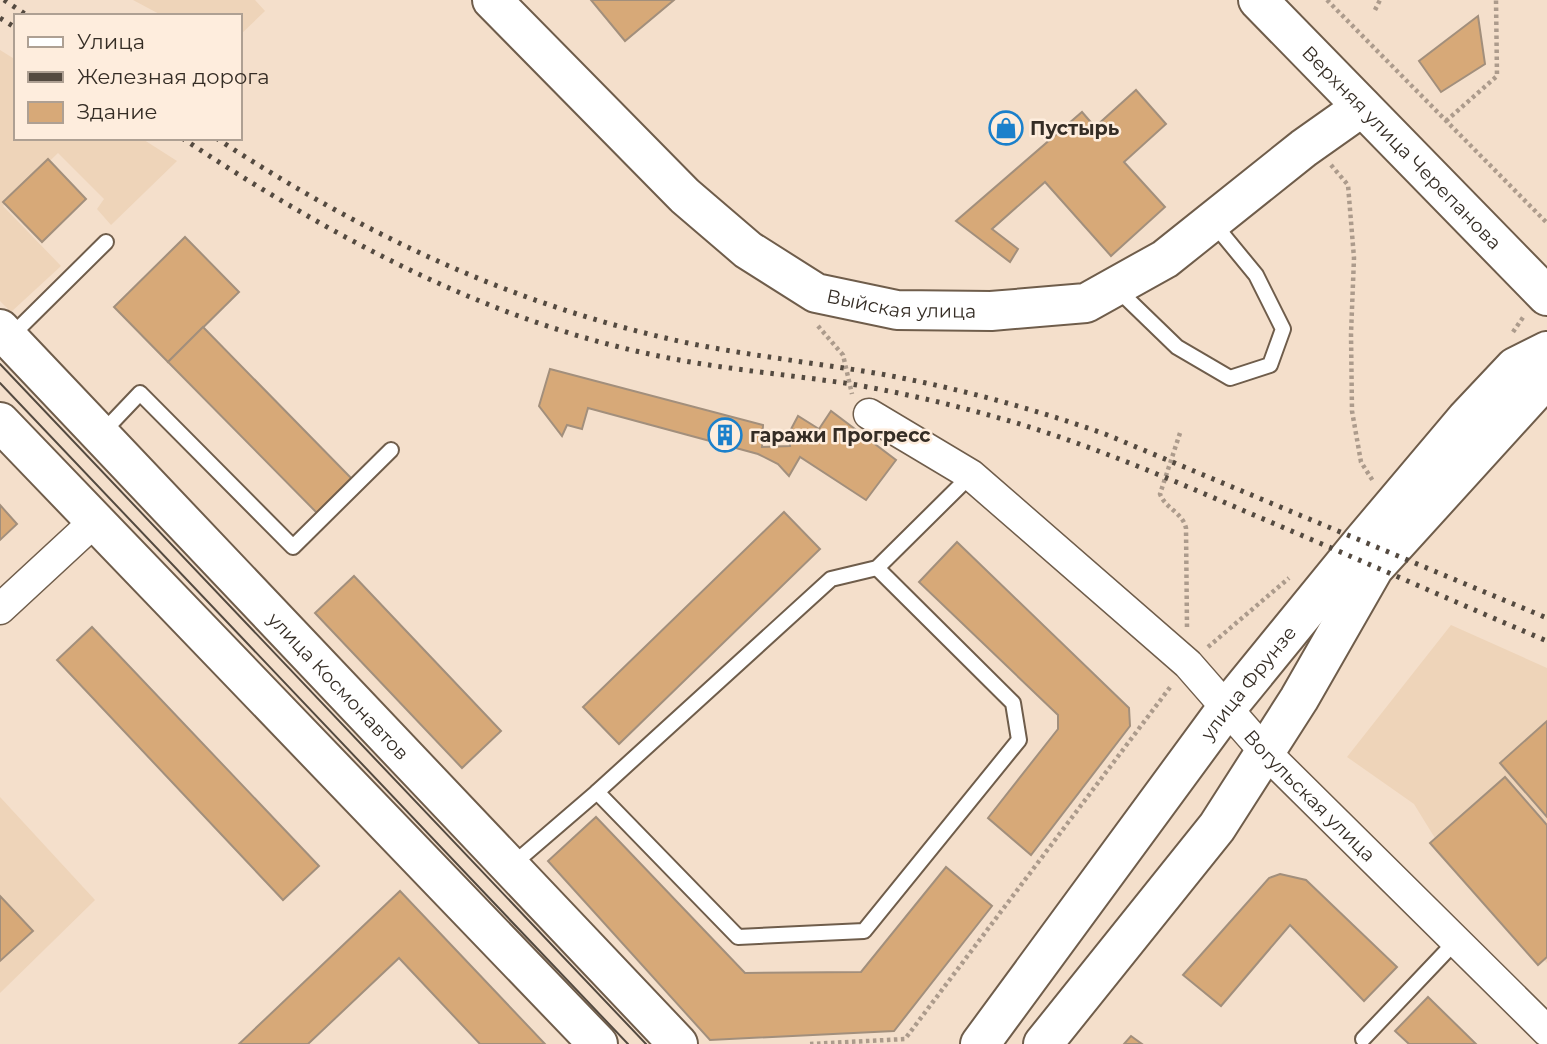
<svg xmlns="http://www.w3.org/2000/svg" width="1547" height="1044" font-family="Montserrat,sans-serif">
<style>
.built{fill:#eed4b9}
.building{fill:#d7a978;stroke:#a28f7c;stroke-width:2}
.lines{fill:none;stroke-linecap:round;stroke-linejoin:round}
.lane-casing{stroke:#6f5d4b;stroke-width:18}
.street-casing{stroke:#6f5d4b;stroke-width:33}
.secondary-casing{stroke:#6f5d4b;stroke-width:42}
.primary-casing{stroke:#6f5d4b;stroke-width:42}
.path{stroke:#ac9b8c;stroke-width:4.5;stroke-dasharray:3.5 3.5;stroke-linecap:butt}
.lane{stroke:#fff;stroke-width:14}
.street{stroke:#fff;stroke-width:30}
.secondary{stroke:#fff;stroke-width:38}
.primary{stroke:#fff;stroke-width:38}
.tram{stroke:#544a40;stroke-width:2}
.rail{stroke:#544a40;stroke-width:5;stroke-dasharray:3.5 7;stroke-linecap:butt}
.labels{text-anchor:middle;stroke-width:5;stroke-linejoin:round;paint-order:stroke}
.poi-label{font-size:19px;font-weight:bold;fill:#352d25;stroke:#feeddd;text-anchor:start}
.street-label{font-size:19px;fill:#352d25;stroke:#feeddd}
</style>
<rect width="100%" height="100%" fill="#f4dfcb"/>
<g class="built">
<path d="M133,0H255L265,11L240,35V16H163Z"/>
<path d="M0,50L16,60V138H141L177,161L111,225L97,209L104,199L58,153L3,206L61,266L11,312L0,301Z"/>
<path d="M1451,625L1547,668V963L1457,874L1414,804L1347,757Z"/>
<path d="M0,797L95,900L0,993Z"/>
</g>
<g class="building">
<path d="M591,0H674L625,41Z"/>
<path d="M1478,16L1485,64L1441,92L1419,61Z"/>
<path d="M1136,90L1166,124L1124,162L1165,207L1111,256L1045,182L992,229L1018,249L1010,262L956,221L1082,112L1095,127Z"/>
<path d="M48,159L86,199L42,242L3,202Z"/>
<path d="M185,237L239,292L168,362L114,307Z"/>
<path d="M203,327L353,480L318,514L168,362Z"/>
<path d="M550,369L763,425L762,447L790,446L789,433L798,416L819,429L831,411L896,460L866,500L800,457L789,476L778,464L758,454L588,408L582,429L567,425L562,436L539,406Z"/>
<path d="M0,505L17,524L0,540Z"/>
<path d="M784,512L820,549L619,744L583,707Z"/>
<path d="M957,542L1129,708L1130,726L1031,855L988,818L1058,729V715L919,582Z"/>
<path d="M354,576L501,731L462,768L315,613Z"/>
<path d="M92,627L319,866L283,900L57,660Z"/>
<path d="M1547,721V817L1500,763Z"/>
<path d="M1505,777L1547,825V957L1538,965L1430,843Z"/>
<path d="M596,817L745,973L861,972L946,867L992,906L894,1031L710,1040L548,861Z"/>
<path d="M1280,874L1306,880L1397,967L1364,1001L1290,925L1221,1006L1183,975L1269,878Z"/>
<path d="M400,891L545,1044H480L399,958L308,1044H239Z"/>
<path d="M0,896L33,931L0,961Z"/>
<path d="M1428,997L1476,1044H1409L1395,1031Z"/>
<path d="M1131,1036L1142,1044H1124Z"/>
</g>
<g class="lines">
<defs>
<g id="lane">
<path d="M1116,288L1177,347L1230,378L1270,365L1283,329L1256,275L1214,224"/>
<path d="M10,337L106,242"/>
<path d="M101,434L140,393L293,547L391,450"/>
<path d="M597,792L738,937L864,931L1019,740L1013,703L877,568"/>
<path d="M511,866L597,792L831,579L877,568L971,475"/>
<path d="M1363,1039L1456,941"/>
</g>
<g id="street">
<path id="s1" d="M869,414L971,475L1188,664L1265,752L1547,1031"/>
<path d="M0,609L94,522"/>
</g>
<g id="secondary">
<path id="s2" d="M0,329L678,1044"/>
<path d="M0,422L598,1044"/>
</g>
<g id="primary">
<path id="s3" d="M492,0L685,196L748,250L816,293L897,310L991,311L1086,303L1165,259L1304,148L1362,107"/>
<path id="s4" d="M1258,0L1547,296"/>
<path id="s5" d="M980,1044L1226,709L1363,541L1466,419L1515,367L1547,351"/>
<path d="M1043,1044L1217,827L1299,699L1374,568L1544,381L1547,375"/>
</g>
</defs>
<use href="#lane" class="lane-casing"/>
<use href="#street" class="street-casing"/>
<use href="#secondary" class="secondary-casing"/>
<use href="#primary" class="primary-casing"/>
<g class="path">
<path d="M1327,0L1547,223"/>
<path d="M1375,10L1380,0"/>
<path d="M1446,121L1497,76L1496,0"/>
<path d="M1331,165L1348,185L1354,258L1351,334L1352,411L1361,462L1373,481"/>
<path d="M818,326L843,355L852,394"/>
<path d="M1513,332L1524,316"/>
<path d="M1180,433L1160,494C1166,509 1182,512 1186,528L1187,628"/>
<path d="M1208,647L1289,578"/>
<path d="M810,1044L905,1039L1171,686"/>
</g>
<use href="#lane" class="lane"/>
<use href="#street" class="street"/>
<use href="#secondary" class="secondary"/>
<use href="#primary" class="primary"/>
<g class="tram">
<path d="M0,364L646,1044"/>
<path d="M0,383L628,1044"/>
</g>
<g class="rail">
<path d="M4,0L28,16"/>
<path d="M0,18L16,28"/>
<path d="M182,138C327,234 482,319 654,355C719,369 785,374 851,384C909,394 967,408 1023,425C1100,449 1175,481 1249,513C1349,555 1448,599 1547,641"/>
<path d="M216,138C364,235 514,306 688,343C752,356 816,363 881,374C957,388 1032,408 1105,434L1547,618"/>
</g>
</g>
<defs>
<symbol id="shop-ring" viewBox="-11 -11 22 22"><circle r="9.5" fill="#feeddd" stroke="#1b80cb" stroke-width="1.5"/><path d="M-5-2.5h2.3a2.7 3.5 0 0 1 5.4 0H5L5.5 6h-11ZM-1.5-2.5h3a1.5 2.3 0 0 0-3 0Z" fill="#1b80cb"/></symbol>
<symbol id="building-ring" viewBox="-11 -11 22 22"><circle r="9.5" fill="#feeddd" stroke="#1b80cb" stroke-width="1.5"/><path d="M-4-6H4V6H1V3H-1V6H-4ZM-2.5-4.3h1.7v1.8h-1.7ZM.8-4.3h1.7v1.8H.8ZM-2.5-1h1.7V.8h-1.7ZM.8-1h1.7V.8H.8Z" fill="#1b80cb"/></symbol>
</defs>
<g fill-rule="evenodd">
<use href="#shop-ring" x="987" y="109" width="38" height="38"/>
<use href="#building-ring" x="706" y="416" width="38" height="38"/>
</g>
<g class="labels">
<g class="poi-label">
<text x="1030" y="135">Пустырь</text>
<text x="750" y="442">гаражи Прогресс</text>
</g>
<g class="street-label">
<text dy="7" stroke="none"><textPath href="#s4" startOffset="206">Верхняя улица Черепанова</textPath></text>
<text dy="7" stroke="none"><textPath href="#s3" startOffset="525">Выйская улица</textPath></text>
<text dy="7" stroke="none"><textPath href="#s5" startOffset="450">улица Фрунзе</textPath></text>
<text dy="7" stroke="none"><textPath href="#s2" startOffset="492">улица Космонавтов</textPath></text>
<text dy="7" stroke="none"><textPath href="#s1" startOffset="586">Вогульская улица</textPath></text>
</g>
</g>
<rect x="14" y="14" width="228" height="126" fill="#feeddd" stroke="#aea093" stroke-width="2"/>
<rect x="28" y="37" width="35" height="10" fill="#ffffff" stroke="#aea093" stroke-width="2"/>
<text x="77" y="49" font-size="21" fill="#352d25">Улица</text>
<rect x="28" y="72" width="35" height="10" fill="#544a40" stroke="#aea093" stroke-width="2"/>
<text x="77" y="84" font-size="21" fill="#352d25">Железная дорога</text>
<rect x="28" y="102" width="35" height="21" fill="#d7a978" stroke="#aea093" stroke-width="2"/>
<text x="77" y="119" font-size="21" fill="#352d25">Здание</text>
</svg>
